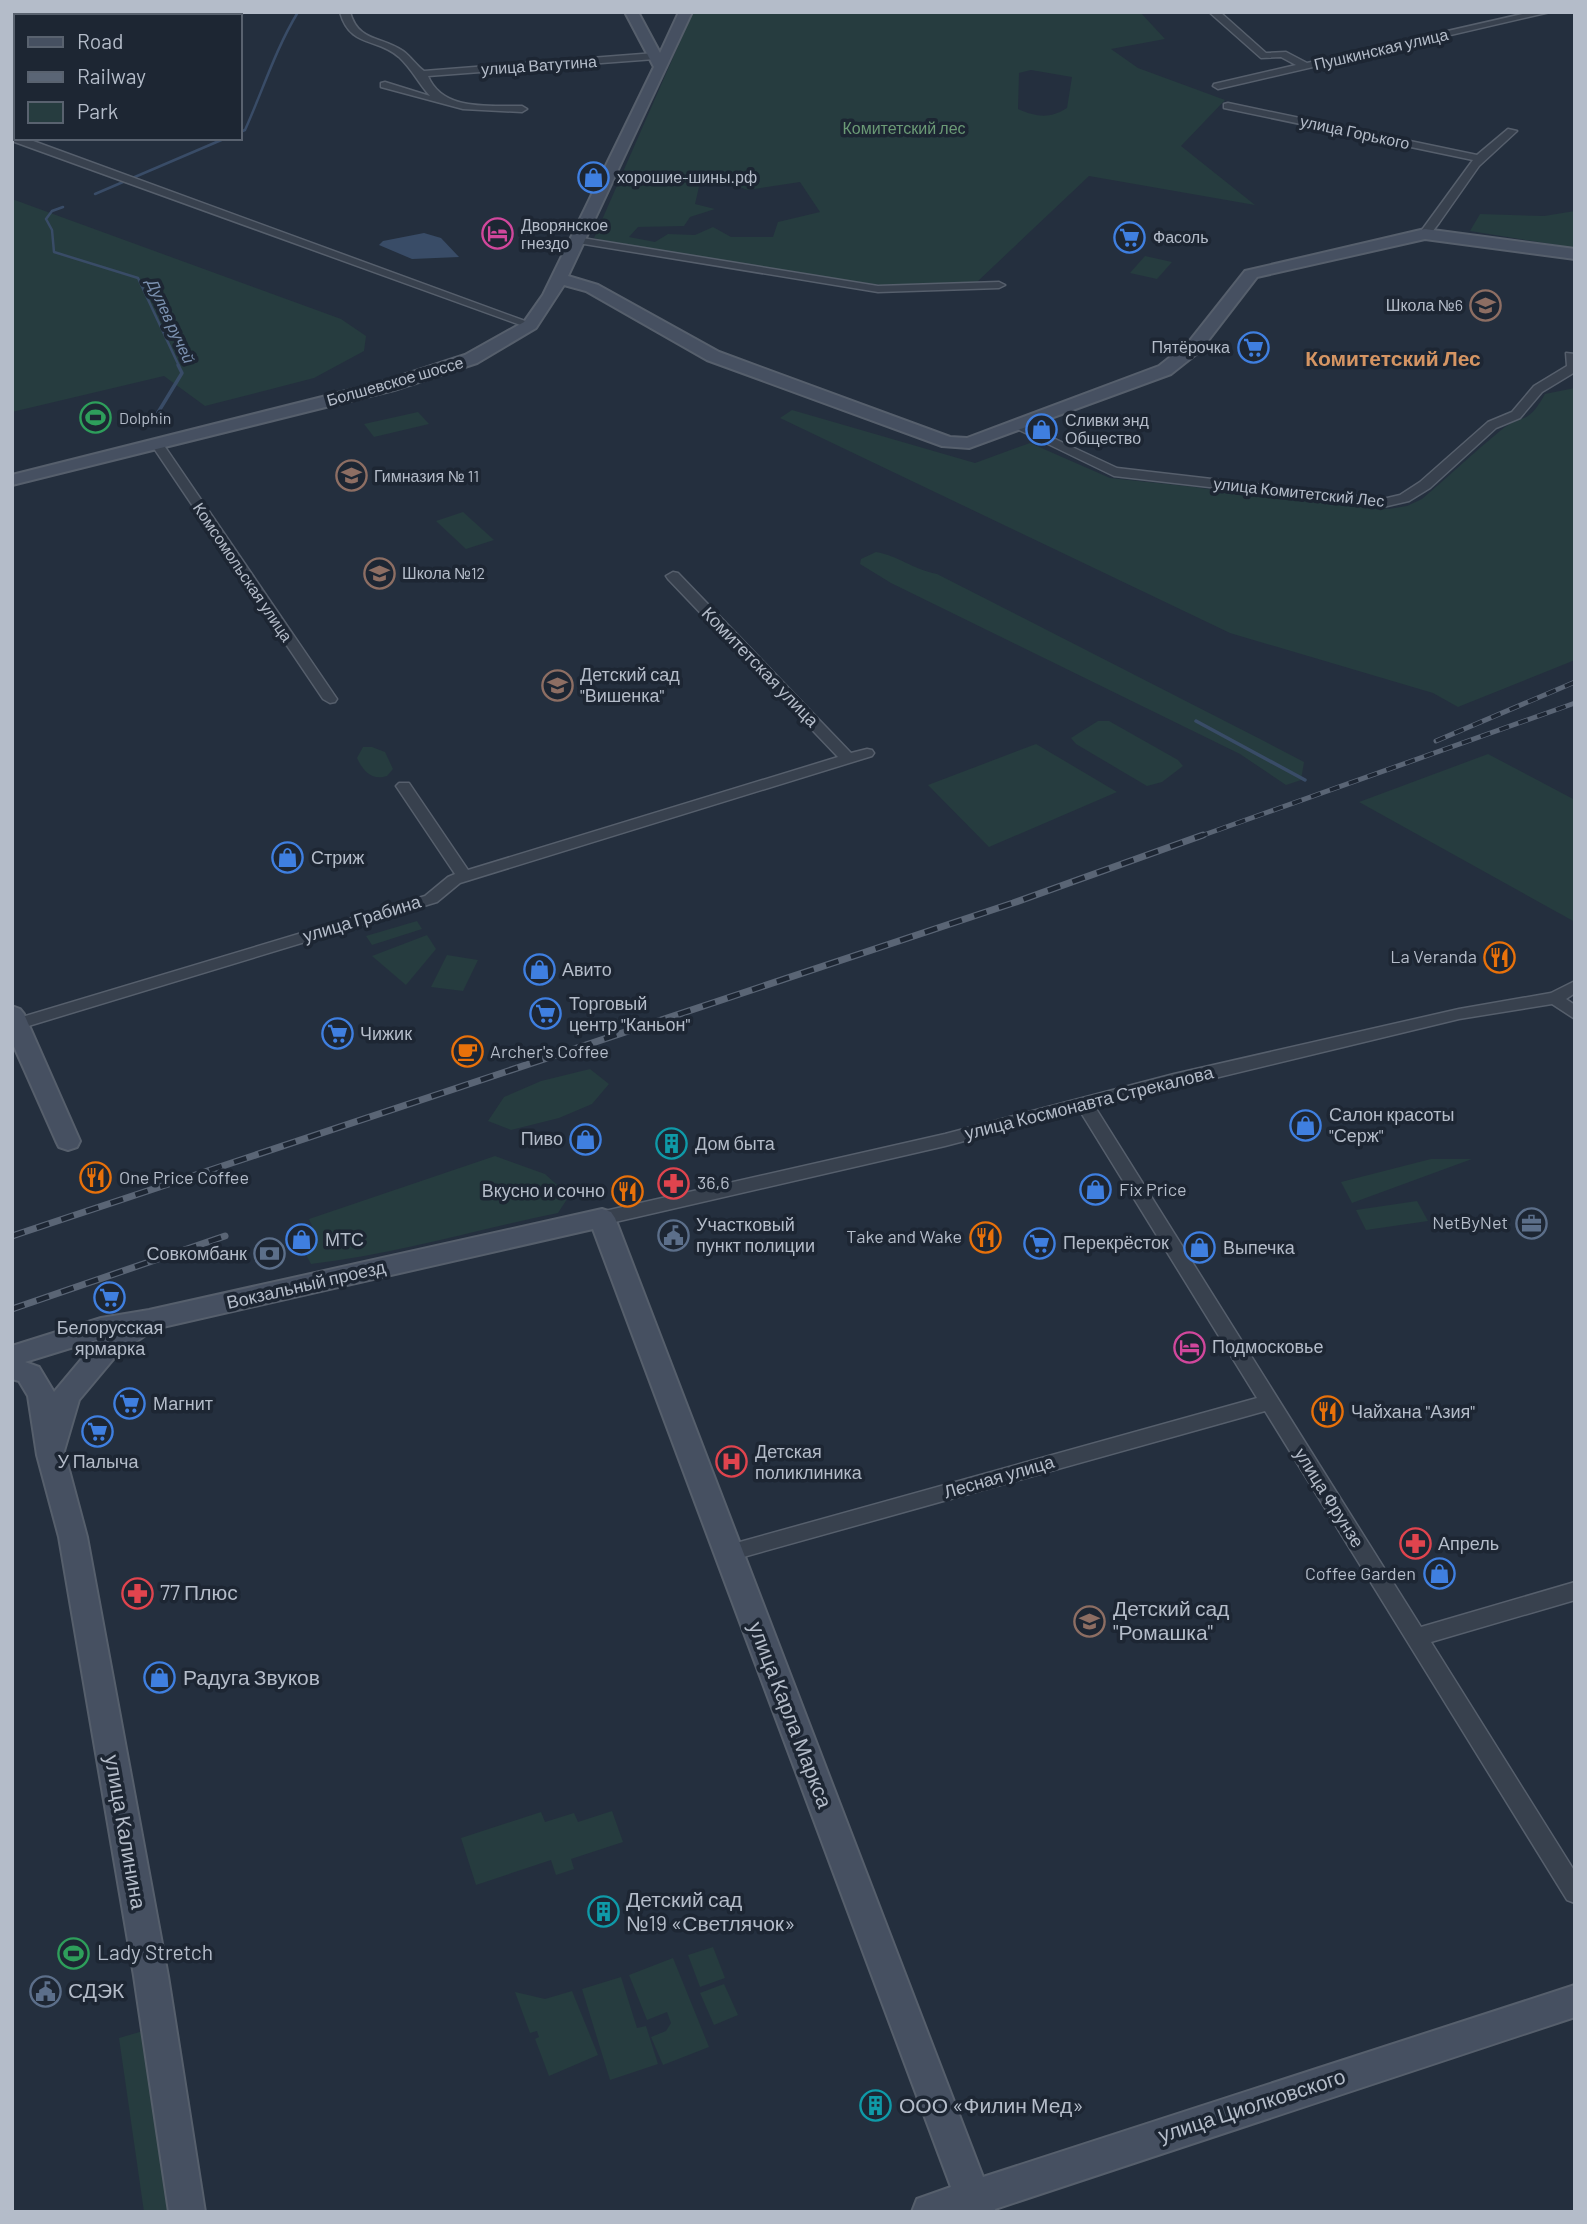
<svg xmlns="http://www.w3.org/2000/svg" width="1587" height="2224" font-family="Barlow,sans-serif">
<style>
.green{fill:#263c3f;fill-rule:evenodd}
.water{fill:#394c67}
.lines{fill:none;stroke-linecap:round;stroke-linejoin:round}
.stream-far1{stroke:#394c67;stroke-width:2.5}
.stream{stroke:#394c67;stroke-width:3.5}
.street-casing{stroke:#565f6c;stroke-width:3}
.secondary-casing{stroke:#565f6c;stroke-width:4}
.street{fill:#38414e;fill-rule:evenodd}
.secondary{fill:#465061;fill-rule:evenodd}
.rail-far1-casing{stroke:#5a6575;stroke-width:5}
.rail-casing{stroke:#5a6575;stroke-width:7}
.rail-far1{stroke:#1d2633;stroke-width:3.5;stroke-dasharray:10;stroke-linecap:butt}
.rail{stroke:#1d2633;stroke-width:4.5;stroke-dasharray:13;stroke-linecap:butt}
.labels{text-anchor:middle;stroke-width:7;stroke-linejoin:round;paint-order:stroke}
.far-street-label{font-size:16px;fill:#b4bcc9;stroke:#1d2633}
.far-park-label{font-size:16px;fill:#6b9a76;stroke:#1d2633}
.far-poi-label{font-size:16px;fill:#b4bcc9;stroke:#1d2633;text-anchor:start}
.far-water-label{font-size:16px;font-style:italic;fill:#7c92b1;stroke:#1d2633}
.street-label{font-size:18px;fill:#b4bcc9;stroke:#1d2633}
.poi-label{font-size:18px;fill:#b4bcc9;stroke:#1d2633;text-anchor:start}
.far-district-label{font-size:21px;font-weight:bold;fill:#d59563;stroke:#1d2633}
.near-poi-label{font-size:21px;fill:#b4bcc9;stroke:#1d2633;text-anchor:start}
.near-street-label{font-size:21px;fill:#b4bcc9;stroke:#1d2633}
</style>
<rect width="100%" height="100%" fill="#242f3e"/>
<g class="green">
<path d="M693,12H1140L1165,39L1111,49L1138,68L1225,100L1181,146L1255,205L1089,176L977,282L880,285L647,250L594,238ZM1031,70L1072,77L1067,108C1050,119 1036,117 1018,109L1019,73ZM716,179L748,190L800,182L820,212L778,222L773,237H731L713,227L695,235L668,234L655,242L629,237L638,227L684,226L690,217L715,209L695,204L699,187Z"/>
<path d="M12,199L341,319L366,336L364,351L314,378L205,406L164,376L12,412Z"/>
<path d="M1575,211V248L1470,231L1480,214L1544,216Z"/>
<path d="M1145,256L1172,262L1157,279L1130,273Z"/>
<path d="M1575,388V660L1458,707L1433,693L1230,633L780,418L792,410L975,463L1030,443L1110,478L1195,487L1257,497L1389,509L1407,506L1422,499C1448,477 1473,453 1500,431C1522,413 1527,427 1545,394Z"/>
<path d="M418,412L429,424L374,437L364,424Z"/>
<path d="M463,512L494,540L466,549L436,521Z"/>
<path d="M876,552C899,556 912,569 937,574L1264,741L1304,762L1301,780L1286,785L1240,754L891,583L860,564L861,559Z"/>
<path d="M1098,721H1109L1178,760L1183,766L1162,782L1147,786L1076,744L1071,738Z"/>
<path d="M1036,744L1117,792L989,847L928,785Z"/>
<path d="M363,747H372L385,752L393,769L387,776C372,781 363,771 357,758Z"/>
<path d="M1488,754L1575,800V922L1359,802Z"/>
<path d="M417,921L422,929L372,945L366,936Z"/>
<path d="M427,935L436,949L406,985L372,956Z"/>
<path d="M447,955L478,960L463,991L431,987Z"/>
<path d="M590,1069L609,1084L592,1104L559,1118L511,1130L488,1121L504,1097L541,1081Z"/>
<path d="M495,1156L545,1174L569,1196L558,1213C475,1230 395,1254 311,1264L303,1249L316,1235L309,1219Z"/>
<path d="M1431,1159H1472L1352,1203L1341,1182Z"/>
<path d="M1417,1201L1428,1221L1366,1230L1356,1210Z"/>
<path d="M612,1811L623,1842L571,1859L574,1869L556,1875L551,1860L476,1885L461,1838L541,1812L545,1822L574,1813L578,1822Z"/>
<path d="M713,1947L725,1978L700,1987L688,1955Z"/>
<path d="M673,1958L709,2047L663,2065L651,2037L666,2031L671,2023L667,2012L647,2020L629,1975Z"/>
<path d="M621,1977L637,2028L646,2026L658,2064L610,2080L582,1989Z"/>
<path d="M724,1984L738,2015L714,2025L700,1993Z"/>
<path d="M572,1991L598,2055L549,2076L535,2039L539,2037L537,2031L530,2033L515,1992L545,1999Z"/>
<path d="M150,2029L178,2212H144L119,2038Z"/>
</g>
<path class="water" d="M424,233L441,238L459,257L412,259L379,245L383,241Z"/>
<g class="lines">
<g class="stream-far1">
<path d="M240,132L245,130C263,90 275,50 298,12"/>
<path d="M95,194L226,138"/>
<path d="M63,207L52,211L46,219L52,230L54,252L138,278L179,366"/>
</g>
<g class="stream">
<path d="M151,424L182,373L178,365"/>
<path d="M1196,721L1305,780"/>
</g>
<defs>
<g id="street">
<rect x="85" y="12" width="10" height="4"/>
<path d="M233,12H243L240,17L231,16Z"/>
<path d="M340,12H350C358,42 381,36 403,51C411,57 416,65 424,71L655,53L660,56L655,59L428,76C443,112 490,105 522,106L527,109L522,112L463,109L381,87V83L385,82L430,96C419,84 412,69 399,57C376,37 350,48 340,12Z"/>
<path d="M1209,12H1220L1266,53L1286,52L1307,63L1531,12H1550L1218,89L1213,86L1214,84L1296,65L1281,57L1261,58Z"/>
<path d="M12,66L16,67V73L12,72Z"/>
<path d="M1228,103L1477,155L1508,129L1517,131L1479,166L1439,223L1429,236L1425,237L1419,234L1473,160L1224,108V104Z"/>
<path d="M12,134L16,135V138H25L536,325L526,327L12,141Z"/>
<path d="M576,237L878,286L999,282L1005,285L999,288L878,292L572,242L570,240Z"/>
<path d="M1566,353L1575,354V372L1542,392L1520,418L1496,428L1430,488L1409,501L1383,507L1114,476L1013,427L1015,424H1023L1117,468L1383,499L1400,495L1420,482L1488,422L1512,412L1534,386L1567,366Z"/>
<path d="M157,440L161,441L337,699L335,702L330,703L323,699L151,444Z"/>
<path d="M673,572L678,573L851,753L867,749L872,750L874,753L872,756L460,883L437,902L12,1031V1020L425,896L448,877L455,874L396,786L399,783H409L468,870L838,757L668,579L666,576Z"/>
<path d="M1575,981V993L1566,999L1575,1005V1019L1552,1004L1459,1019L1095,1107L1421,1627L1575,1582V1600L1431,1642L1575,1872V1903L1567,1900L1265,1411L729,1561L722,1559L719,1553L722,1547L729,1545L1257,1398L1080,1111L945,1146L602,1225L596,1223L593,1218L596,1213L945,1134L1174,1074L1459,1009L1551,993Z"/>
</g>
<g id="secondary">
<path d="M625,12H638L660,53L679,12H692L568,276L598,285L719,352L950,437L967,438L1159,366L1188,343L1245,271L1425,229L1575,249V259L1425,239L1257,277L1200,351L1171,374L969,448L942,446L707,360L586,291L564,285L536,328L477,363L394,390L12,485V475L382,382L465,355L524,322L543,295L654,67Z"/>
<path d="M12,1006L20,1009L24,1014L80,1141L77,1147L68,1150L59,1147L56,1141L12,1042Z"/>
<path d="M602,1209L611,1212L615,1218L983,2177L1575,1985V2017L995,2209L996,2212H912L917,2199L951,2187L593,1229L154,1329L115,1357L79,1400L64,1451L87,1537L168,1976L205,2212H169L134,1976L59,1537L37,1455L28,1396L19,1381L12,1379V1346L101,1318L149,1310ZM103,1338L95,1343L54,1392L39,1367L25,1362Z"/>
</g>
</defs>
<use href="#street" class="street-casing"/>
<use href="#secondary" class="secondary-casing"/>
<use href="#street" class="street"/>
<use href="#secondary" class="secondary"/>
<defs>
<g id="rail-far1">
<path d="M1436,741L1575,682"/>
<path d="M1198,837L1575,703"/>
</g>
<g id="rail">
<path d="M12,1236L1013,903L1203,835"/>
<path d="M12,1309L225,1236"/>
</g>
</defs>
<use href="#rail-far1" class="rail-far1-casing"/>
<use href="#rail" class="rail-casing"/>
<use href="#rail-far1" class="rail-far1"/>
<use href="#rail" class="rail"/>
</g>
<defs>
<symbol id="shop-ring" viewBox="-11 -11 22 22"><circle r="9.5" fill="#1d2633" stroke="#3f7fe0" stroke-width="1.5"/><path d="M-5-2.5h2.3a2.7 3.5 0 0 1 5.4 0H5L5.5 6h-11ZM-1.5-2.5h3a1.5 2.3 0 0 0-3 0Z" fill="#3f7fe0"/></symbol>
<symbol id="hotel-ring" viewBox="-11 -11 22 22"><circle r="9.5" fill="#1d2633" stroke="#d1479c" stroke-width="1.5"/><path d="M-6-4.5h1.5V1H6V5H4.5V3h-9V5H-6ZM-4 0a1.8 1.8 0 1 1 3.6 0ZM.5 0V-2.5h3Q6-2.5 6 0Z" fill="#d1479c"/></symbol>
<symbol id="supermarket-ring" viewBox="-11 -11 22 22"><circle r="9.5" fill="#1d2633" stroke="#3f7fe0" stroke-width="1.5"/><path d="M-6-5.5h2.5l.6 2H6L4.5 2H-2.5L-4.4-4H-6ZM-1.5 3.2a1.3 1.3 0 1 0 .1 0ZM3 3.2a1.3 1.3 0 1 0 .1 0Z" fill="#3f7fe0"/></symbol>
<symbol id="school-ring" viewBox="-11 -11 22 22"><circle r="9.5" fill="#1d2633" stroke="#8d6e63" stroke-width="1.5"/><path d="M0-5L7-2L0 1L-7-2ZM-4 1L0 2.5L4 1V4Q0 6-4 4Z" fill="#8d6e63"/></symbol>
<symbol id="stadium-ring" viewBox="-11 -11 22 22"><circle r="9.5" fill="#1d2633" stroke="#2e9e5b" stroke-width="1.5"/><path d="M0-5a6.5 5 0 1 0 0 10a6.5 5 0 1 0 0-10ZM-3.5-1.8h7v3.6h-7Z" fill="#2e9e5b"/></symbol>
<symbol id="restaurant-ring" viewBox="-11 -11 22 22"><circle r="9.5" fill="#1d2633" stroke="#e8710a" stroke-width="1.5"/><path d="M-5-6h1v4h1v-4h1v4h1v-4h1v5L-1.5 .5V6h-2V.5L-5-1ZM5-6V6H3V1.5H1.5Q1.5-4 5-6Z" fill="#e8710a"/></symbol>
<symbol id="cafe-ring" viewBox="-11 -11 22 22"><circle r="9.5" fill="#1d2633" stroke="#e8710a" stroke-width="1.5"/><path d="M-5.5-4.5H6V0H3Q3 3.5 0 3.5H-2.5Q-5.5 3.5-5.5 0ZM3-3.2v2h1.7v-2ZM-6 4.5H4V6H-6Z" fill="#e8710a"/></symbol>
<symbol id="building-ring" viewBox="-11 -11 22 22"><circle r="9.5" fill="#1d2633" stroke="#0f9aa8" stroke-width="1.5"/><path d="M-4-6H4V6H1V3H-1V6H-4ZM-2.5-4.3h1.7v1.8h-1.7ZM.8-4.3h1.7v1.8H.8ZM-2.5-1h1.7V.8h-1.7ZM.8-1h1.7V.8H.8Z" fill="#0f9aa8"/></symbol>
<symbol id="pharmacy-ring" viewBox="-11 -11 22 22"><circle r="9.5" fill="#1d2633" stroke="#e0444e" stroke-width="1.5"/><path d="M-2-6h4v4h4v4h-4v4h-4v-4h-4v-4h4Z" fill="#e0444e"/></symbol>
<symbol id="office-ring" viewBox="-11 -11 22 22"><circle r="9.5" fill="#1d2633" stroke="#5c6f8a" stroke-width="1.5"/><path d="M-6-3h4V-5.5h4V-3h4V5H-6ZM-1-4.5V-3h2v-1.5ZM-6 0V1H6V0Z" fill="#5c6f8a"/></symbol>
<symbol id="civic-ring" viewBox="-11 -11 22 22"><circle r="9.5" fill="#1d2633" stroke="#5c6f8a" stroke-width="1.5"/><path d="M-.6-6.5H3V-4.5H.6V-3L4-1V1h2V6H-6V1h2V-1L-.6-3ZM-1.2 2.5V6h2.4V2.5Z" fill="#5c6f8a"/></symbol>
<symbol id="bank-ring" viewBox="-11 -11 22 22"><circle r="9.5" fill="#1d2633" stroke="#5c6f8a" stroke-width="1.5"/><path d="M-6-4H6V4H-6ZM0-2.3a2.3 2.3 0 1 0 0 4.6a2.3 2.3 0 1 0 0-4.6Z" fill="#5c6f8a"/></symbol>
<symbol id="hospital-ring" viewBox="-11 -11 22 22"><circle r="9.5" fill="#1d2633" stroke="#e0444e" stroke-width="1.5"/><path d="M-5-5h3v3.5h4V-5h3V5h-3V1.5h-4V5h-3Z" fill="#e0444e"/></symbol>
</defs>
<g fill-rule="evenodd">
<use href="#shop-ring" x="576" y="160" width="35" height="35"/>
<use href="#hotel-ring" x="480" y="216" width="35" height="35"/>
<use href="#supermarket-ring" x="1112" y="220" width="35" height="35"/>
<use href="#school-ring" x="1468" y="288" width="35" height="35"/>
<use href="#supermarket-ring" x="1236" y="330" width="35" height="35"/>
<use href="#stadium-ring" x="78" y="400" width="35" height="35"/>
<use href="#shop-ring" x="1024" y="412" width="35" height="35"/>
<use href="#school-ring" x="334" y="458" width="35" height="35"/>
<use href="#school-ring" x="362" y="556" width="35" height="35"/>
<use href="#school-ring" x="540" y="668" width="35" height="35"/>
<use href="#shop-ring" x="270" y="840" width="35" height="35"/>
<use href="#restaurant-ring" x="1482" y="940" width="35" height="35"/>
<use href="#shop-ring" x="522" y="952" width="35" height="35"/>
<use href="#supermarket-ring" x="528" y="996" width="35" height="35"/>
<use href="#supermarket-ring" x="320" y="1016" width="35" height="35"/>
<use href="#cafe-ring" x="450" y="1034" width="35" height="35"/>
<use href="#shop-ring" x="1288" y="1108" width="35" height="35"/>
<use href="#shop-ring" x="568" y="1122" width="35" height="35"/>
<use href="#building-ring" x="654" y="1126" width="35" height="35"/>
<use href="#restaurant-ring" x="78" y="1160" width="35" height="35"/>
<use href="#pharmacy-ring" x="656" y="1166" width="35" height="35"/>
<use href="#shop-ring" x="1078" y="1172" width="35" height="35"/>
<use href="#restaurant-ring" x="610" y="1174" width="35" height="35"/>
<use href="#office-ring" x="1514" y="1206" width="35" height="35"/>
<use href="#civic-ring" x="656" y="1218" width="35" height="35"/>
<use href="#restaurant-ring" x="968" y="1220" width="35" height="35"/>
<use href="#shop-ring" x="284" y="1222" width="35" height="35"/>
<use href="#supermarket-ring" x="1022" y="1226" width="35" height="35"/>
<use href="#shop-ring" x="1182" y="1230" width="35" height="35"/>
<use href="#bank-ring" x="252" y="1236" width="35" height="35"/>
<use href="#supermarket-ring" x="92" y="1280" width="35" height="35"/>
<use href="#hotel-ring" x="1172" y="1330" width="35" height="35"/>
<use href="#supermarket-ring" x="112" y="1386" width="35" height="35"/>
<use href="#restaurant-ring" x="1310" y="1394" width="35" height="35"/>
<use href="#supermarket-ring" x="80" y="1414" width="35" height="35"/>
<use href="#hospital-ring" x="714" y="1444" width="35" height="35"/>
<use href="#pharmacy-ring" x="1398" y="1526" width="35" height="35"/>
<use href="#shop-ring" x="1422" y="1556" width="35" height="35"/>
<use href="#pharmacy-ring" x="120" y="1576" width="35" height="35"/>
<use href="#school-ring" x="1072" y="1604" width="35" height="35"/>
<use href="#shop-ring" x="142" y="1660" width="35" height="35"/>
<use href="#building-ring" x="586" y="1894" width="35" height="35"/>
<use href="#stadium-ring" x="56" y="1936" width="35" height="35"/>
<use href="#civic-ring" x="28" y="1974" width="35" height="35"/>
<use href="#building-ring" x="858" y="2088" width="35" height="35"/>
</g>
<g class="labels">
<g class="far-street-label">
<text transform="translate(1381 49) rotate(-13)" y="6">Пушкинская улица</text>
<text transform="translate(539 65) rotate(-4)" y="6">улица Ватутина</text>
<text transform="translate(1355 132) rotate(12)" y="6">улица Горького</text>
<text transform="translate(395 381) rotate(-16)" y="6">Болшевское шоссе</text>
<text transform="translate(1299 492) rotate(6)" y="6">улица Комитетский Лес</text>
<text transform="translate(243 572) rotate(56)" y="6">Комсомольская улица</text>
</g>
<g class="far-park-label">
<text x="904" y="134">Комитетский лес</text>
</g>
<g class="far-poi-label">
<text x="617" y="183">хорошие-шины.рф</text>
<text x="521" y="231">Дворянское<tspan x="521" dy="18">гнездо</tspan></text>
<text x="1153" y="243">Фасоль</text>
<text x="1463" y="311" text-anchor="end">Школа №6</text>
<text x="1230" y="353" text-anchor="end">Пятёрочка</text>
<text x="119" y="424">Dolphin</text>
<text x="1065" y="426">Сливки энд<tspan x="1065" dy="18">Общество</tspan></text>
<text x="374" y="482">Гимназия № 11</text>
<text x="402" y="579">Школа №12</text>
</g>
<g class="far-water-label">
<text transform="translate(171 321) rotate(65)" y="6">Дулев ручей</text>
</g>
<g class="street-label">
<text transform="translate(760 667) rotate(46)" y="6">Комитетская улица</text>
<text transform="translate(362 919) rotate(-17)" y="6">улица Грабина</text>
<text transform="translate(1089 1103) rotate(-14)" y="6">улица Космонавта Стрекалова</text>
<text transform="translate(306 1285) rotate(-13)" y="6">Вокзальный проезд</text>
<text transform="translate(999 1477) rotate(-16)" y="6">Лесная улица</text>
<text transform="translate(1329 1498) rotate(58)" y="6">улица Фрунзе</text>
</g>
<g class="poi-label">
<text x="580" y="681">Детский сад<tspan x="580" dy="21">"Вишенка"</tspan></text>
<text x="311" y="864">Стриж</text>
<text x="1477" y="963" text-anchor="end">La Veranda</text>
<text x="562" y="976">Авито</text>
<text x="569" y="1010">Торговый<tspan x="569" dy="21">центр "Каньон"</tspan></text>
<text x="360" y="1040">Чижик</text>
<text x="490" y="1058">Archer's Coffee</text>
<text x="1329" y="1121">Салон красоты<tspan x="1329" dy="21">"Серж"</tspan></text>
<text x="563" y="1145" text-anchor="end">Пиво</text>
<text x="695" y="1150">Дом быта</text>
<text x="119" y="1184">One Price Coffee</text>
<text x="697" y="1189">36,6</text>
<text x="1119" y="1196">Fix Price</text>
<text x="605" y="1197" text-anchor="end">Вкусно и сочно</text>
<text x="1508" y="1229" text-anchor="end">NetByNet</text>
<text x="696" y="1231">Участковый<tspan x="696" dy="21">пункт полиции</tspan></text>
<text x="962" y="1243" text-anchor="end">Take and Wake</text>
<text x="325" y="1246">МТС</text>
<text x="1063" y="1249">Перекрёсток</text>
<text x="1223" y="1254">Выпечка</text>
<text x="247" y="1260" text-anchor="end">Совкомбанк</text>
<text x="110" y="1334" text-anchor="middle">Белорусская<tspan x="110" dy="21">ярмарка</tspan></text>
<text x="1212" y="1353">Подмосковье</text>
<text x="153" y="1410">Магнит</text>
<text x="1351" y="1418">Чайхана "Азия"</text>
<text x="755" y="1458">Детская<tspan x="755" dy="21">поликлиника</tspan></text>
<text x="98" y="1468" text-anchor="middle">У Палыча</text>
<text x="1438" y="1550">Апрель</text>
<text x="1416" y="1580" text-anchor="end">Coffee Garden</text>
</g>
<g class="far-district-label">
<text x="1393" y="366">Комитетский Лес</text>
</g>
<g class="near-poi-label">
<text x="160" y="1600">77 Плюс</text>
<text x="1113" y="1616">Детский сад<tspan x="1113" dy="24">"Ромашка"</tspan></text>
<text x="183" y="1685">Радуга Звуков</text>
<text x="626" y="1907">Детский сад<tspan x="626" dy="24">№19 «Светлячок»</tspan></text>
<text x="97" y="1960">Lady Stretch</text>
<text x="68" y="1998">СДЭК</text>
<text x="899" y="2113">ООО «Филин Мед»</text>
</g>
<g class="near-street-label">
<text transform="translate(790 1715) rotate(69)" y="7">улица Карла Маркса</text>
<text transform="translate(125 1832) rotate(80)" y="7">улица Калинина</text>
<text transform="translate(1252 2106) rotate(-18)" y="7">улица Циолковского</text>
</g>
</g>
<rect width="1587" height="2224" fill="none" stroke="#b4bcc9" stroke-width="28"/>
<rect x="14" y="14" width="228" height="126" fill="#1d2633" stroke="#59626f" stroke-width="2"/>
<rect x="28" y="37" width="35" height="10" fill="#465061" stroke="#59626f" stroke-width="2"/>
<text x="77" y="49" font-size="21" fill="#b4bcc9">Road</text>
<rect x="28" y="72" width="35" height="10" fill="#5a6575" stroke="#59626f" stroke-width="2"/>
<text x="77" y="84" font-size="21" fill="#b4bcc9">Railway</text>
<rect x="28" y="102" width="35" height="21" fill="#263c3f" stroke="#59626f" stroke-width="2"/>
<text x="77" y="119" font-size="21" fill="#b4bcc9">Park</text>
</svg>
